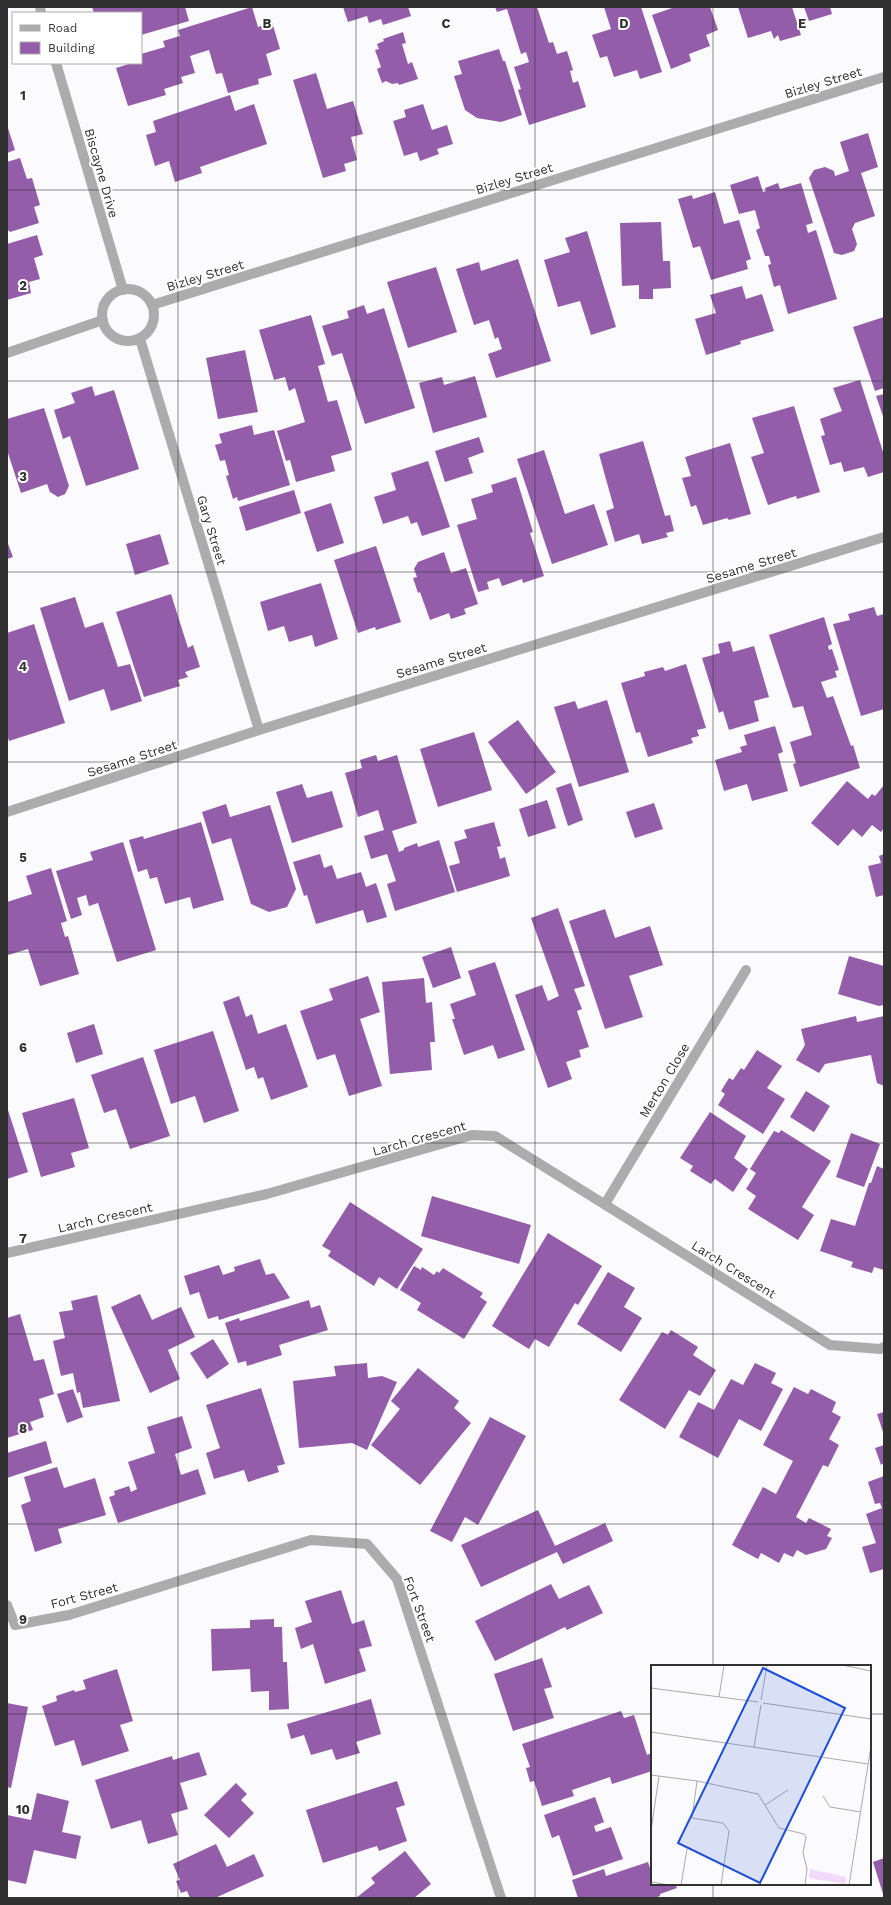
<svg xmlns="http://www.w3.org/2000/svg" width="891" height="1905" font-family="'Work Sans',sans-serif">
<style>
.building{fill:#935da9}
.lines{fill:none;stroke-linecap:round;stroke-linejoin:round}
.street{stroke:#adacad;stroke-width:10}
.grid{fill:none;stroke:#323132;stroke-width:1;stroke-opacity:0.55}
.labels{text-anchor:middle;stroke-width:4;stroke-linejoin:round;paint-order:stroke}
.street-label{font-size:13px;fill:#323132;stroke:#fff}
.inset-road{fill:none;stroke:#abaaab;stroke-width:1}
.view{fill:#1d4ed8;fill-opacity:0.15;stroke:#1d4ed8;stroke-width:2}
.inset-edge{fill:none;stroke:#323132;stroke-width:2}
.grid-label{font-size:13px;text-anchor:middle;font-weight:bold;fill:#323132;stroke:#fff;stroke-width:4;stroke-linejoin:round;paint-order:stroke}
</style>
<rect width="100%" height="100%" fill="#fbfafc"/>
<g class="building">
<path d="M92,7H185L189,21L141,35V13H94Z"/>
<path d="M252,7L258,27L272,22L280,49L266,54L272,75L258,79L259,84L228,93L222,73L216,74L209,50L190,56L195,73L181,77L183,83L164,89L166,95L128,106L116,68L132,63H141V54L165,47L163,41L180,36L178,30Z"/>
<path d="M343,7H408L411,16L383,25L381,19L369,23L367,16L348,22Z"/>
<path d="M495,7H537L549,43L553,42L557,54L567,51L573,70L570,71L573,83L578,81L586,107L529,125L518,90L521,89L514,67L529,62L526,52L521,54L507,9L497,12Z"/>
<path d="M604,7H641L662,72L640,79L637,70L614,77L607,56L600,58L592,35L611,29Z"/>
<path d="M675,7H710L718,30L706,35L710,46L689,54L691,61L671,69L652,15Z"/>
<path d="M738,7H792L801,35L780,41L778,35L774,39L771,31L748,38Z"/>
<path d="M804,7H830L832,14L809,21Z"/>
<path d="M403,32L406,43L402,44L408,64L412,62L418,79L399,85L398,83L392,84L386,81L382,83L377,69L381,67L375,50L379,49L377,44L384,41L383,39Z"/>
<path d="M499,49L503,61H505L522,115L501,122L477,118L465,110L454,76L462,74L458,61Z"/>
<path d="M316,73L327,109L353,101L363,134L351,137L357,160L344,164L346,171L323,178L293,80Z"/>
<path d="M230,95L235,111L254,104L267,144L200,167L202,173L175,182L169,161L155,166L146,135L156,132L153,121Z"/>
<path d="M423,104L432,130L447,125L453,144L437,149L439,154L420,161L417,152L404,156L393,121L406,117L404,110Z"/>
<path d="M7,125L15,150L7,153Z"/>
<path d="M868,133L878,167L861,173L875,216L855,223L852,229L857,244L854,251L842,255L834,253L809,178L814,170L825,167L834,171L835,176L849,171L840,142Z"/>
<path d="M20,158L27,179L32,178L40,205L34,207L39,223L10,232L7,229V162Z"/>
<path d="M758,176L763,192L766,191L765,188L778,183L780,189L801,183L813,223L806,225L808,233L816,230L837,299L788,314L780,285L774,287L768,265L771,264L769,256H765L756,230L760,228L755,210L739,214L730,185Z"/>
<path d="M715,192L724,224L739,220L751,259L746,261L748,269L711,280L700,246L693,248L678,199L692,195L693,199Z"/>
<path d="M661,222L663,261H670L671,288L653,289V299H639V285L622,286L620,223Z"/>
<path d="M587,231L616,327L591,335L580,301L558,307L544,260L570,252L565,238Z"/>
<path d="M37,235L43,255L34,258L40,279L29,282L31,293L7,300V244Z"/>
<path d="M518,259L551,361L496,378L488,354L502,349L498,337L495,339L489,320L474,325L456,269L479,262L481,271Z"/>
<path d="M436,267L457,332L408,348L387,282Z"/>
<path d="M742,286L746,299L762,294L774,331L740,341L741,344L706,355L695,319L716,313L710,295Z"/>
<path d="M364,305L367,314L384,308L415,408L365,424L342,353L332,356L322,326L349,318L347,311Z"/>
<path d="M311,315L325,364L318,366L328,402L337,400L352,450L331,456L335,471L296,482L290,460L286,461L277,431L305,422L295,388L289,391L285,377L274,380L259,330Z"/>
<path d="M884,317V388L875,391L853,327Z"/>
<path d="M245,350L258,412L218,419L206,358Z"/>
<path d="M475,376L487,417L433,433L419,383L442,377L444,385Z"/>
<path d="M860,380L884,455V472L868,477L864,467L844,472L841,462L830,465L821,436L825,435L820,419L842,411L833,388Z"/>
<path d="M92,386L95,396L114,390L139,469L86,486L70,436L63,439L54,410L75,403L71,393Z"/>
<path d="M884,394V419L876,396Z"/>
<path d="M794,406L820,492L797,499L796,496L768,505L751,457L764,453L752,418Z"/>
<path d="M44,408L69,486L65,494L58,497L50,492L47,484L21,493L7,450V419Z"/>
<path d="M252,425L254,435L274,430L290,485L238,501L237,497L233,499L226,476L229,475L225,460L220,461L215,445L222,443L219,434Z"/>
<path d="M479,437L484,452L468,458L473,473L445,482L435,451Z"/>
<path d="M643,441L665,516L670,515L674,531L666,533L668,537L642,544L639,534L615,542L606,511L614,508L599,454Z"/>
<path d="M730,443L751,514L729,520L727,518L703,525L696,505L691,507L682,478L691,476L685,457Z"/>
<path d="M544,450L565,514L594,504L608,545L552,564L517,459Z"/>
<path d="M428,461L450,527L422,536L417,522L411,524L408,516L383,524L374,497L396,490L391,473Z"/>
<path d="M516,477L533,532L530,533L544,576L523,583L522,579L502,586L499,578L487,582L489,589L478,592L457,525L477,519L471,499L493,492L491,485Z"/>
<path d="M294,490L301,513L246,531L239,507Z"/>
<path d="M331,503L344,543L317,552L304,512Z"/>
<path d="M160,534L169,564L135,575L126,544Z"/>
<path d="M7,541L13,557L7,559Z"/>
<path d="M376,546L401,622L376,630L375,627L358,633L334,560Z"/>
<path d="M444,552L451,573L466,568L478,604L464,609L466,614L451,619L449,613L430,620L420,592L418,593L413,578L417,577L414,569L418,562Z"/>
<path d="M321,583L338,639L315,647L312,635L289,642L284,626L268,631L260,602Z"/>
<path d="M171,594L188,648L193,645L200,667L185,672L188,677L178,680L180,686L144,697L116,612Z"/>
<path d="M75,597L85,628L103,622L118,667L130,664L142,701L111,711L104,689L69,701L40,608Z"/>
<path d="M874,607L877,616L884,614V709L861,716L833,624L850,620L848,614Z"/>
<path d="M824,617L832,644L828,646L829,650L832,649L839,670L835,671L837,677L821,682L827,698L833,696L851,746L853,745L860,768L800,787L793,764L796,763L790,742L812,735L803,706L793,708L769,635Z"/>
<path d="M34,624L65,723L9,741L7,734V633Z"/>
<path d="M730,641L733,652L754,646L769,697L754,701L759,721L729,730L723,711L719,713L702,658L720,653L718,644Z"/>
<path d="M686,664L706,728L697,730L699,736L691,738L693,743L648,757L640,732L636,733L621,683L645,676L644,672L663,667L665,671Z"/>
<path d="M607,700L629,772L579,787L554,707L575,701L578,709Z"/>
<path d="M518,720L556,772L526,794L488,742Z"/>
<path d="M775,726L783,752L778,754L788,791L752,801L747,784L724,791L715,760L742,752L740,747L747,745L744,735Z"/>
<path d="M474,732L492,790L438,807L420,749Z"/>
<path d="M376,755L378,761L397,755L417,823L392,831L399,852L404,850V848L417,843L418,847L439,840L455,892L395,911L387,884L396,881L387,854L371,859L364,836L384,830L378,810L358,817L345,773L362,768L360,760Z"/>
<path d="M847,781L868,799L872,794L875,796L884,785V828L881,832L872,825L862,837L853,829L838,846L811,823Z"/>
<path d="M571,783L583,820L568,826L556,788Z"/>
<path d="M302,784L307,798L332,791L343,827L292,843L276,792Z"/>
<path d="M547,800L556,828L528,837L519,809Z"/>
<path d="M654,803L663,829L635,838L626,812Z"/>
<path d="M226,804L230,817L270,805L296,889L287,907L269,912L251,904L231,838L212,844L202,812Z"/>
<path d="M201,822L224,900L193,909L190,897L165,904L157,877L150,879L147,869L138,872L129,840L143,836L144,839Z"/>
<path d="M494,822L501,846L497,847L500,859L505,857L510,876L457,892L449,866L460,863L454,842L467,838L464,830Z"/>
<path d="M123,842L156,950L117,962L98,903L89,906L86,895L77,898L82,915L71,919L56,871L93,860L90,852Z"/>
<path d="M320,854L324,868L332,865L337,879L361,872L366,887L376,883L387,917L367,923L363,910L316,924L307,895L304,896L293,862Z"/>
<path d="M884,854V895L876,897L868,866L881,863L879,856Z"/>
<path d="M51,868L67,921L61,923L65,937L68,936L79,974L40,986L28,949L8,955L7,902L32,894L26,876Z"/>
<path d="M558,908L585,986L574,989L582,1009L577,1011L589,1047L579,1050L581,1057L566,1062L572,1079L548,1088L515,995L542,985L548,1001L559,996L531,918Z"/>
<path d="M605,909L615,938L650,926L663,965L629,976L643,1017L605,1029L569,921Z"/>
<path d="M451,947L461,978L433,988L422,957Z"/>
<path d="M849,956L884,966V1005L879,1006L838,994Z"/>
<path d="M495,962L525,1050L498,1059L493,1045L464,1055L452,1019H455L450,1004L476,995L468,971Z"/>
<path d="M368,976L380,1012L360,1019L382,1086L349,1096L335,1054L317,1060L300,1011L333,1000L329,989Z"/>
<path d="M424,978L426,1003L432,1002L435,1042H430L432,1070L390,1074L382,982Z"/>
<path d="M239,996L246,1017L252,1014L258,1034L286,1024L308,1087L271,1100L263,1077L258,1079L254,1067L246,1070L223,1002Z"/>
<path d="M856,1016L857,1022L884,1016V1086L877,1083L871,1055L825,1064L819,1073L796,1060L805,1045L801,1029Z"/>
<path d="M94,1024L103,1054L76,1063L67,1033Z"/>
<path d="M213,1031L239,1111L204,1123L195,1096L171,1104L154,1050Z"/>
<path d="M757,1050L782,1066L767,1088L785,1099L763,1134L718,1105L725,1094L721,1091L729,1078L733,1080L741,1068L744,1070Z"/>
<path d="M143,1057L170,1136L130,1149L116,1109L104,1113L91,1075Z"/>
<path d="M806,1091L830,1106L814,1132L790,1117Z"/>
<path d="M74,1098L89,1148L71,1153L75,1167L41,1177L22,1113Z"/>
<path d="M7,1107L28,1172L7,1179Z"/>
<path d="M710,1112L746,1136L734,1158L748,1169L733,1192L715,1179L711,1184L690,1171L693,1166L680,1158Z"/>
<path d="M781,1130L831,1161L802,1207L814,1215L798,1240L748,1209L756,1196L746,1189L756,1173L750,1169L774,1131L779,1133Z"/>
<path d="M851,1133L880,1144L864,1187L836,1177Z"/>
<path d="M877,1166L884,1169V1270L874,1267L872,1273L851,1267L853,1262L820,1251L831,1219L855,1226L869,1183H871Z"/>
<path d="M432,1196L531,1225L519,1264L421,1236Z"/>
<path d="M350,1202L423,1249L397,1289L379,1277L374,1286L328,1256L331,1251L322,1246Z"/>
<path d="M548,1233L602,1266L578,1305L575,1303L549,1347L535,1339L529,1349L492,1326Z"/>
<path d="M260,1259L266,1275L274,1273L290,1298L219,1320L218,1316L208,1319L199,1292L190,1295L184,1276L219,1265L223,1275L235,1271L234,1267Z"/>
<path d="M414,1266L421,1270L422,1267L434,1275L437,1271L439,1273L443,1268L483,1293L480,1297L487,1302L464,1339L417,1310L421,1303L400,1290Z"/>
<path d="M608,1272L635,1288L624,1307L642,1318L621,1352L577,1324Z"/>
<path d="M140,1294L152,1320L181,1307L195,1337L168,1350L180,1379L150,1393L111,1307Z"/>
<path d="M97,1295L120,1401L83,1408L80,1392L77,1393L73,1373L61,1376L53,1341L65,1338L59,1312L73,1310L71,1301Z"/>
<path d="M309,1300L311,1308L320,1305L328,1330L279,1345L282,1355L247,1366L246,1361L238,1363L225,1323L239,1318L240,1321Z"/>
<path d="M20,1314L34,1361L44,1359L54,1394L39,1399L44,1417L30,1422L33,1430L7,1438V1318Z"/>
<path d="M671,1330L698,1347L693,1355L716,1370L700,1396L689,1390L665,1429L619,1400L662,1332L668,1335Z"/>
<path d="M213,1339L229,1364L207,1379L190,1353Z"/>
<path d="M367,1363L368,1378L382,1376L397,1382L367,1450L352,1443L299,1448L293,1381L336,1376L334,1366Z"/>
<path d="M755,1363L776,1373L771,1383L783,1389L761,1431L739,1419L718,1458L679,1437L698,1402L714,1410L731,1379L743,1385Z"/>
<path d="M418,1368L459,1401L454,1408L471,1423L420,1485L371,1445L400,1409L391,1401Z"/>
<path d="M794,1387L808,1394L811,1389L836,1402L832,1412L841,1417L829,1439L839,1445L828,1467L823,1465L796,1517L806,1523L809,1518L831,1529L827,1536L832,1538L826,1549L806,1555L797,1550L793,1557L784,1553L779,1563L761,1553L758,1559L732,1545L763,1487L776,1494L793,1461L763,1445Z"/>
<path d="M261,1388L285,1464L277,1466L279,1472L248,1482L244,1470L214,1479L206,1453L220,1448L206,1405Z"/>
<path d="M73,1389L83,1417L67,1423L57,1394Z"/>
<path d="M884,1412V1435L877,1414Z"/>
<path d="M182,1416L192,1448L175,1454L181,1475L198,1469L206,1494L118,1523L109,1497L115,1495L114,1491L129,1486L131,1492L137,1489L128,1462L155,1453L147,1427Z"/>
<path d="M490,1417L526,1436L478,1525L465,1517L452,1542L430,1531Z"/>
<path d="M46,1441L52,1463L7,1478V1453Z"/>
<path d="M884,1445V1463L881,1465L875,1448Z"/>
<path d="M57,1467L64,1488L95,1478L106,1515L58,1529L62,1543L35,1552L21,1505L31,1501L24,1477Z"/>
<path d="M884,1476V1569L870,1573L862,1547L876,1543L866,1514L882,1508L880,1503L875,1504L868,1482Z"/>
<path d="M538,1510L555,1546L605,1523L613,1541L563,1564L557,1552L481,1587L461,1545Z"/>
<path d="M551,1584L559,1599L589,1585L603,1613L567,1630L565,1627L495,1661L475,1621Z"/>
<path d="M341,1590L352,1624L364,1620L372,1646L359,1649L366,1671L325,1684L313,1644L301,1649L295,1628L312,1622L305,1601Z"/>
<path d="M274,1619V1627H282L283,1662H287L289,1709L269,1710V1691L251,1692L250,1669L212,1671L211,1629L250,1628V1620Z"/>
<path d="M542,1658L552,1687L544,1689L554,1718L513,1731L494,1674Z"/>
<path d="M117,1669L133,1721L120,1725L129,1751L82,1766L74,1740L55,1746L42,1706L57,1701L56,1696L74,1690L75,1692L86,1689L83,1680Z"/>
<path d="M371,1699L381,1734L356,1742L360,1753L336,1760L332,1749L311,1755L304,1735L291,1739L287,1724Z"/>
<path d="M7,1703L28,1707L11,1788L7,1787Z"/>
<path d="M621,1711L624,1718L634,1715L647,1755L652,1753V1771L612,1784L610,1777L572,1790L574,1796L542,1806L534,1781L530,1782L526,1768L530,1767L522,1744Z"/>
<path d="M199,1752L207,1775L180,1783L188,1809L171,1814L178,1835L148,1844L141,1820L111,1829L95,1780L172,1756L173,1760Z"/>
<path d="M397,1781L405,1805L396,1808L407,1841L379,1851L377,1846L323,1863L306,1810Z"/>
<path d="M236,1783L247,1794L241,1800L254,1813L229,1838L204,1815Z"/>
<path d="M37,1793L69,1801L62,1832L81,1836L76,1859L34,1850L26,1884L7,1880V1815L31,1820Z"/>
<path d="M595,1797L604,1822L594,1826L596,1832L611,1827L623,1859L573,1876L559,1835L552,1838L544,1815Z"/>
<path d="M216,1844L227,1867L254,1854L264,1876L215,1898H190L187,1891L181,1893L176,1881L180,1880L173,1864Z"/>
<path d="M405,1851L431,1884L414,1898H356L375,1883L371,1878Z"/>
<path d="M884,1858V1897L873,1862Z"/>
<path d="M648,1862L652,1874V1884H675L677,1888L660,1894V1896L654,1898H578L572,1880L604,1869L606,1876Z"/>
</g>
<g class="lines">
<g class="street">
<path d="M40,7L41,13"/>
<path d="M56,63L123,290"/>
<circle cx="128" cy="315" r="26"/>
<path d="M152,305L884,77"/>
<path d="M140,339L259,730"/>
<path d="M7,353L103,320"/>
<path d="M7,812L259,730L884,537"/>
<path d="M605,1204L746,970"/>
<path d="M7,1253L267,1194L472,1135L495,1136L830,1345L880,1349L884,1347"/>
<path d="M7,1605L15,1625L69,1615L311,1540L367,1544L397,1579L501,1898"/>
</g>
</g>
<path class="grid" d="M178,7V1898M356,7V1898M535,7V1898M713,7V1666M7,190H884M7,381H884M7,572H884M7,762H884M7,952H884M7,1143H884M7,1334H884M7,1524H884M7,1714H652M870,1714H884M713,1884V1898"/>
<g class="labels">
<g class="street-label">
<text transform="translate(823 82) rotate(-17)" y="5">Bizley Street</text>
<text transform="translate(102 173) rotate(74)" y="5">Biscayne Drive</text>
<text transform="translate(514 178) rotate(-17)" y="5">Bizley Street</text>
<text transform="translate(205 275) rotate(-17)" y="5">Bizley Street</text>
<text transform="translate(212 530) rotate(73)" y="5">Gary Street</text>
<text transform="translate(751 565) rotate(-17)" y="5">Sesame Street</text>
<text transform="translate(441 660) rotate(-17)" y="5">Sesame Street</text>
<text transform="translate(132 758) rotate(-18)" y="5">Sesame Street</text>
<text transform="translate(664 1080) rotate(-59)" y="5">Merton Close</text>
<text transform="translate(419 1138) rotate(-16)" y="5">Larch Crescent</text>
<text transform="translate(105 1217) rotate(-13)" y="5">Larch Crescent</text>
<text transform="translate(734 1269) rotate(32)" y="5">Larch Crescent</text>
<text transform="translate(84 1595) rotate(-15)" y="5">Fort Street</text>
<text transform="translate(420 1609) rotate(70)" y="5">Fort Street</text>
</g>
</g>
<g transform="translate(651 1665)">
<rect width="220" height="220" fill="#fbfafc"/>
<path d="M159,204L195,212L194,219L158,213Z" fill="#f1dafb"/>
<path class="inset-road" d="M191,0L220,6M0,23L107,37M68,32L73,0M110,35L116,0M112,38L220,54M0,67L217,99M103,82L110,40M0,110L46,116L107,129L128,163L153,169L155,172L152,188L156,204L154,220M46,116L41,153L72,158L78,166L70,220M172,131L179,142L210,147M114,140L137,125M0,166L8,111M0,217L18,220M30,220L36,184M198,220L220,81"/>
<path class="view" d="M112,3L194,43L109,218L27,178Z"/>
<rect width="220" height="220" class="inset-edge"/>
</g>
<g class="grid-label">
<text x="267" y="28">B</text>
<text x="446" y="28">C</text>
<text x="624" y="28">D</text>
<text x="802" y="28">E</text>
<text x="23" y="100">1</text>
<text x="23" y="290">2</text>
<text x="23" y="481">3</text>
<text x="23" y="671">4</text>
<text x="23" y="862">5</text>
<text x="23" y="1052">6</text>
<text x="23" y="1243">7</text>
<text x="23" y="1433">8</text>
<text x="23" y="1624">9</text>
<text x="23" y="1814">10</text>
</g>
<rect width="891" height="1905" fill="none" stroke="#323132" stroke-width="16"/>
<rect x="12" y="12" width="130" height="52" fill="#ffffff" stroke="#adadad"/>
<rect x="20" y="25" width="20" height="6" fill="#adacad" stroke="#adadad"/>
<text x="48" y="32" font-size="12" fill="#323132">Road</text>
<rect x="20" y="42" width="20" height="12" fill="#935da9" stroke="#adadad"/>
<text x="48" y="52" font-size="12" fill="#323132">Building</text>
</svg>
